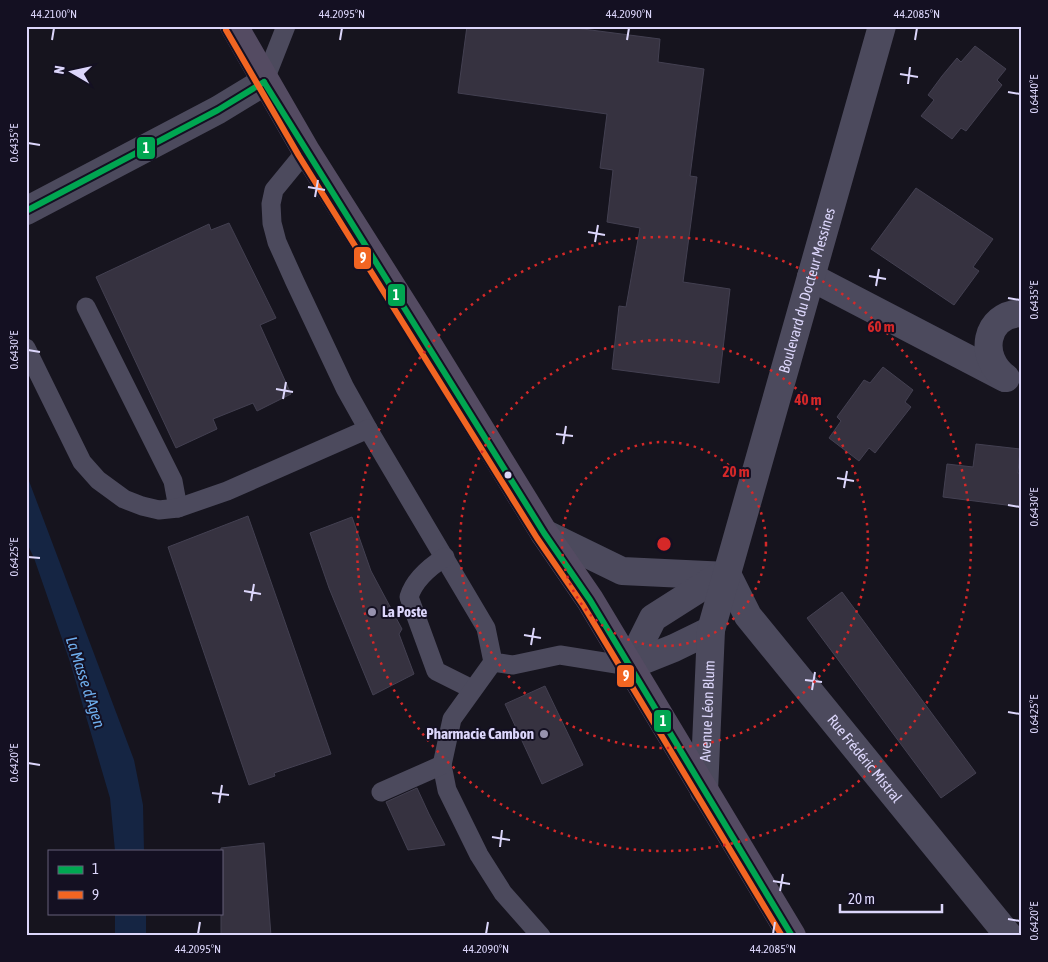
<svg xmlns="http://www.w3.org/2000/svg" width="1048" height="962" font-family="'Asap Condensed',sans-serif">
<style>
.water{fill:#152543}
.building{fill:#363240;stroke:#434051}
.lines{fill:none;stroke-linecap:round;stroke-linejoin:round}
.service{stroke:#4c4a5d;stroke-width:19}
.minor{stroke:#4c4a5d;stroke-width:28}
.primary{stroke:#544b62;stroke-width:28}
.bus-1-casing{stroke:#141022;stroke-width:10}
.bus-2-casing{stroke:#141022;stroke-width:10}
.bus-1{stroke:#00a651;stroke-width:6}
.bus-2{stroke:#f26522;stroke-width:6}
.ticks{fill:none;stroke:#dcd6fb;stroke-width:2}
.ring{fill:none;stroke:#d62828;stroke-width:2.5;stroke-dasharray:2.5 5}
.bus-dot{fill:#dcd6fb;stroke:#141022;stroke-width:2}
.poi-dot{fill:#9792ae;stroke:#141022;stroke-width:2}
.labels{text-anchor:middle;stroke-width:4;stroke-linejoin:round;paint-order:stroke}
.street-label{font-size:15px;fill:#dcd6fb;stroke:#141022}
.poi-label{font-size:15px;font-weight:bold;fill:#dcd6fb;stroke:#141022;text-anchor:start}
.water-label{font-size:16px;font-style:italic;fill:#6fafef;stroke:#141022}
.centre{fill:#d62828;stroke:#141022;stroke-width:2.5}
.ring-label{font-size:15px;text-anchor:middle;font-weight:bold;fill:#d62828;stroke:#141022;stroke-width:4;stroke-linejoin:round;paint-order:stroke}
.line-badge{stroke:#141022;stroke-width:2}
.badge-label{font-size:14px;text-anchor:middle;font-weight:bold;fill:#fff}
.neatline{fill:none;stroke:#dcd6fb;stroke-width:2}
.ticks-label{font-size:12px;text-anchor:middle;fill:#dcd6fb}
</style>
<rect width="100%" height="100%" fill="#16141e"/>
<g class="water">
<path d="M26,473L134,760L143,805L144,851H115L110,798L70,662L34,558L26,541Z"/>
<rect x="115" y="913" width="31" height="23"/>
</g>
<g class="building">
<path d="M467,26H560L660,39L658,62L704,69L690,176L697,177L683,282L730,289L719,383L612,369L619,306L626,307L640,228L607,222L613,170L600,168L607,114L458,93Z"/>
<path d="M975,46L1006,69L997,80L1002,85L966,131L961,128L952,139L921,116L934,100L928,95L942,76L957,58L961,62Z"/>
<path d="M916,188L993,239L973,267L979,271L954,305L871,249Z"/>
<path d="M229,223L276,318L260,325L291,394L257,411L253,403L213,419L217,429L176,448L96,277L209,224L211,230Z"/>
<path d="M883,367L913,390L905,402L911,407L875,453L869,448L859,461L829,438L841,421L837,417L864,380L870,383Z"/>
<path d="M976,444L1020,449L1018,473H1022V507L943,497L947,464L973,467Z"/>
<path d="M248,516L331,754L274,773L275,776L249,785L168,547Z"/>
<path d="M352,517L371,571L402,629L399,634L414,674L373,695L329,588L310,533Z"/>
<path d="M842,592L976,773L941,798L807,618Z"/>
<path d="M545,686L583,765L542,784L505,704Z"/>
<path d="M417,788L429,814L445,845L408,850L386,802Z"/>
<path d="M264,843L271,936H221V848Z"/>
</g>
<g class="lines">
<g class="service">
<path d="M264,82L286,26"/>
<path d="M306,151L274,190L271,204L272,223L277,242L295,282L345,388L368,429"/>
<path d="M86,307L173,481L178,508"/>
<path d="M26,348L82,462L98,480L124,499L142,506L159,510L178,508L227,491L368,429L486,628L493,662L513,665L560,655L629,666"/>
<path d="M445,557C431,566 414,580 409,597L436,671L472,689"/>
<path d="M493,662L452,719L442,765L447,790L479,855L503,893L541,936"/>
<path d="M381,792L442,765"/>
</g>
<g class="minor">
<path d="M26,211L218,110L264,82"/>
<path d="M811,277L1005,378"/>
<path d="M1006,378C978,358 984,314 1022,313"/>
<path d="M544,533L622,571L728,576"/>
<path id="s1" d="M728,576L748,616L1009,936"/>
<path d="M629,666L653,618L719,576"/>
<path d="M629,666L674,648L711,630"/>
<path id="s2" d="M704,791L711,630L882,26"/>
</g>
<path class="primary" d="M234,26L306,151L418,328L544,533L590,600L792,936"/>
<defs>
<g id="bus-1">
<path d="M264,82L544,533L590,600L792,936"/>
<path d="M26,211L218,110L264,82"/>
</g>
<path id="bus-2" d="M226,30L299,156L537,538L583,605L782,936"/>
</defs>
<use href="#bus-1" class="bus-1-casing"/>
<use href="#bus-2" class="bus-2-casing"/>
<use href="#bus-1" class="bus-1"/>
<use href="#bus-2" class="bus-2"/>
</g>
<path class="ticks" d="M52,40L54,28M340,40L342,28M627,40L629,28M915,40L917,28M900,74L918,77M908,84L910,67M1008,92L1020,94M28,143L40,145M308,187L325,190M315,197L318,180M588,232L605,235M595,242L598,225M869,276L886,279M876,286L879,269M1008,298L1020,300M28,350L40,352M276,389L293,392M283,399L286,382M556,434L573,436M563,444L566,426M837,478L854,481M844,488L847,471M1008,505L1020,507M28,557L40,558M244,591L261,594M251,601L254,584M524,635L541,638M531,645L534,628M805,680L822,682M812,690L815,672M1008,712L1020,714M28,763L40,765M212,793L229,795M219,803L222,785M492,837L510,840M500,847L502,830M773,881L790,884M780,891L783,874M1008,919L1020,921M198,934L200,922M486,934L488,922M773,934L775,922"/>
<g class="ring">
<circle cx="664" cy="544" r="102"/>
<circle cx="664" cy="544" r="204"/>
<circle cx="664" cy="544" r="307"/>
</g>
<circle class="bus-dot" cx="508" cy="475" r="4.5"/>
<g class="poi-dot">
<circle cx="372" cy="612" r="5"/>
<circle cx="544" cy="734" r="5"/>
</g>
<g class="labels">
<g class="street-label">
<text dy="5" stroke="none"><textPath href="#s2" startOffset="514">Boulevard du Docteur Messines</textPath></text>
<text dy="5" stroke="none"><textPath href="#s2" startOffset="80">Avenue Léon Blum</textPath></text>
<text dy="5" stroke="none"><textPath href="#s1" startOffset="229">Rue Frédéric Mistral</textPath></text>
</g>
<g class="poi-label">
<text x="382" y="617">La Poste</text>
<text x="534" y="739" text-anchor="end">Pharmacie Cambon</text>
</g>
<g class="water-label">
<text transform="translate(86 682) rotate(72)" y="6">La Masse d'Agen</text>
</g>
</g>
<circle cx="664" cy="544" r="8" class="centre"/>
<g class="ring-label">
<text x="881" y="332">60 m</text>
<text x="808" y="405">40 m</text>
<text x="736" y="477">20 m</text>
</g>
<g class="line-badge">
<rect x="136" y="136" width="20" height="24" rx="5" fill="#00a651"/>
<rect x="353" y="246" width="19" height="24" rx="5" fill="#f26522"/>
<rect x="387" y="283" width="19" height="24" rx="5" fill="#00a651"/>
<rect x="616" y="664" width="19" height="24" rx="5" fill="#f26522"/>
<rect x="653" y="709" width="19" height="24" rx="5" fill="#00a651"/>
</g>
<g class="badge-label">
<text x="146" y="153">1</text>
<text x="363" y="263">9</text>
<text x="396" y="300">1</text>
<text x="626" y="681">9</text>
<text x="663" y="726">1</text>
</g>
<rect width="1048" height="962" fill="none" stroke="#141022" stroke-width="55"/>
<rect x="48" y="850" width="175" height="65" fill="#141022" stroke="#645f79"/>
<rect x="58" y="866" width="25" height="8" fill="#00a651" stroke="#645f79"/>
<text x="92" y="874" font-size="15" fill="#dcd6fb">1</text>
<rect x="58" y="891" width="25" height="8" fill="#f26522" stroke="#645f79"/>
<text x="92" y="900" font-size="15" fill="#dcd6fb">9</text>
<g transform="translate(72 72) rotate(279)" stroke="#141022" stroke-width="4" paint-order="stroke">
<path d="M0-4L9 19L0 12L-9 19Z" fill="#dcd6fb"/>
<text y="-8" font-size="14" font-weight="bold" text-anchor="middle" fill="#dcd6fb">N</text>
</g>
<path d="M840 904v8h102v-8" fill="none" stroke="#dcd6fb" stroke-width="2.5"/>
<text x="848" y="904" font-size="15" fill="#dcd6fb" stroke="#141022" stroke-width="4" paint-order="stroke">20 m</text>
<rect x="28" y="28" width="992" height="906" class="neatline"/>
<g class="ticks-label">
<text x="54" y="18">44.2100°N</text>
<text x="342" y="18">44.2095°N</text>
<text x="629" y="18">44.2090°N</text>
<text x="917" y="18">44.2085°N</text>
<text transform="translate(1034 94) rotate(-90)" y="4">0.6440°E</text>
<text transform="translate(14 143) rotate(-90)" y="4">0.6435°E</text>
<text transform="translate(1034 300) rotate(-90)" y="4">0.6435°E</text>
<text transform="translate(14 350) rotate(-90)" y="4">0.6430°E</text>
<text transform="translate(1034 507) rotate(-90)" y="4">0.6430°E</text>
<text transform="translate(14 557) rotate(-90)" y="4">0.6425°E</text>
<text transform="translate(1034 714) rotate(-90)" y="4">0.6425°E</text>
<text transform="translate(14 763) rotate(-90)" y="4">0.6420°E</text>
<text transform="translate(1034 921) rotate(-90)" y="4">0.6420°E</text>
<text x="198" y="953">44.2095°N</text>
<text x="486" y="953">44.2090°N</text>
<text x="773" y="953">44.2085°N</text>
</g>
</svg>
